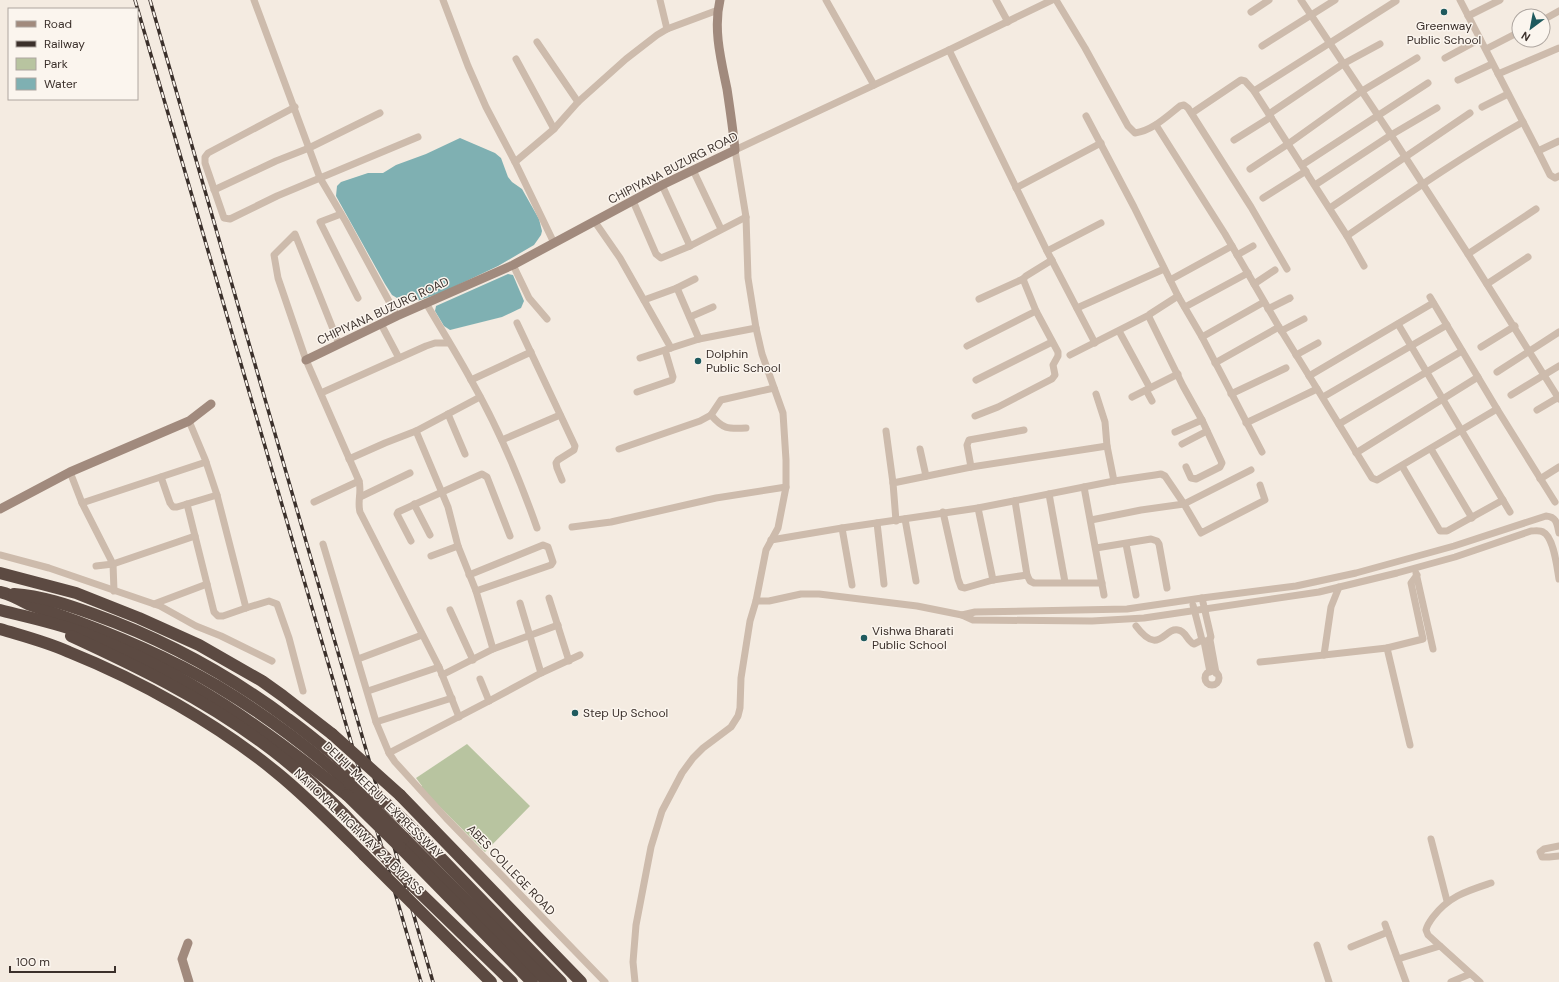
<svg xmlns="http://www.w3.org/2000/svg" width="1559" height="982" font-family="'DM Sans',sans-serif">
<style>
.green{fill:#b8c4a0}
.water{fill:#7fb0b2}
.lines{fill:none;stroke-linecap:round;stroke-linejoin:round}
.street{stroke:#cdbbac;stroke-width:7}
.secondary{stroke:#a18a7d;stroke-width:9}
.highway{stroke:#5c4a42;stroke-width:12}
.rail-casing{stroke:#3b302b;stroke-width:3.5}
.rail{stroke:#fbf5ee;stroke-width:2;stroke-dasharray:6;stroke-linecap:butt}
.highway-bridge{stroke:#5c4a42;stroke-width:12}
.poi-dot{fill:#1f5a5e;stroke:#fbf5ee;stroke-width:1.5}
.labels{text-anchor:middle;stroke-width:3;stroke-linejoin:round;paint-order:stroke}
.poi-label{font-size:12px;fill:#3b302b;stroke:#fbf5ee;text-anchor:start}
.street-label{font-size:12px;fill:#3b302b;stroke:#fbf5ee}
</style>
<rect width="100%" height="100%" fill="#f4ebe1"/>
<path class="green" d="M467,744L530,806L485,852L421,788L422,786L416,778Z"/>
<g class="water">
<path d="M460,138L495,153L501,158L508,177L512,182L522,189L539,219L542,231L541,235L534,245L498,266L441,293L420,300L413,302L402,301L392,295L385,284L336,196L337,186L341,182L368,173H383L396,165L426,154Z"/>
<path d="M508,274L513,275L524,301L521,308L502,317L450,330L444,326L435,311L436,306Z"/>
</g>
<g class="lines">
<g class="street">
<path d="M254,0L320,178L346,222L397,316"/>
<path d="M443,0L468,66L486,107L515,162L554,243"/>
<path d="M660,0L667,29"/>
<path d="M826,0L874,85"/>
<path d="M996,0L1008,22"/>
<path d="M1056,0L1085,48L1128,126L1135,133C1153,130 1166,117 1180,106L1184,105L1188,108L1251,207L1287,269"/>
<path d="M1301,0L1391,135L1468,254L1559,399"/>
<path d="M1460,0L1538,151L1559,141"/>
<path d="M1251,12L1269,0"/>
<path d="M1468,16L1500,0"/>
<path d="M1543,20L1559,11"/>
<path d="M537,42L578,102"/>
<path d="M1262,46L1335,0"/>
<path d="M1486,49L1519,32"/>
<path d="M949,50L1047,251L1095,343"/>
<path d="M1445,58L1480,39"/>
<path d="M516,59L554,129"/>
<path d="M1498,74L1559,48"/>
<path d="M1458,80L1492,64"/>
<path d="M1254,91L1396,1"/>
<path d="M295,107L208,153L205,157V163L224,218L230,219L277,196L418,137"/>
<path d="M1482,107L1508,94"/>
<path d="M1192,113L1241,80L1245,81L1254,91L1347,236L1364,266"/>
<path d="M1269,114L1343,64L1380,44"/>
<path d="M1086,116L1134,207L1178,296L1202,337L1262,452"/>
<path d="M1156,125L1225,234L1279,327L1372,478L1377,480L1497,409L1555,502"/>
<path d="M1234,140L1271,117"/>
<path d="M1538,151L1550,175L1555,178L1559,176"/>
<path d="M515,162L554,129L578,102L626,59L657,35L667,29L718,10"/>
<path d="M1302,165L1428,83"/>
<path d="M1250,169L1288,144L1362,91L1417,58"/>
<path d="M693,170L721,229"/>
<path d="M662,185L690,246"/>
<path d="M1315,185L1391,135L1437,108"/>
<path d="M1016,188L1101,143"/>
<path d="M214,190L276,161L309,148L380,113"/>
<path d="M1263,198L1306,171"/>
<path d="M633,201L656,254L661,258L690,246L746,217"/>
<path d="M1330,208L1470,113"/>
<path d="M341,214L320,222L358,298"/>
<path d="M595,222L620,258L671,348"/>
<path d="M1347,236C1405,196 1462,156 1523,122"/>
<path d="M1047,251L1101,223"/>
<path d="M1468,254L1536,209"/>
<path d="M1237,255L1253,246"/>
<path d="M513,265L529,298L547,319"/>
<path d="M695,279L677,288L699,339"/>
<path d="M1170,280L1232,246"/>
<path d="M1254,284L1275,270"/>
<path d="M1487,284L1528,257"/>
<path d="M1178,296L1150,314L1149,317L1183,386L1202,420L1222,463L1220,467L1196,479L1191,478L1186,467"/>
<path d="M1430,297L1497,409"/>
<path d="M979,299L1023,279"/>
<path d="M644,300L677,288"/>
<path d="M426,303C441,329 457,354 471,380C498,427 519,477 537,528"/>
<path d="M1185,307L1248,273"/>
<path d="M1077,308L1164,269"/>
<path d="M1268,309L1290,298"/>
<path d="M690,317L713,307"/>
<path d="M517,323L575,446L574,450L558,460L556,463L557,468L562,480"/>
<path d="M381,324L399,358"/>
<path d="M1398,324L1510,512"/>
<path d="M1119,331L1150,388"/>
<path d="M1281,331L1304,319"/>
<path d="M1202,337L1264,302"/>
<path d="M339,344L295,234L274,255L278,278L306,360L359,481C362,492 357,501 360,512L439,667L459,717"/>
<path d="M967,346L1036,311"/>
<path d="M1481,347L1515,326"/>
<path d="M1070,355L1149,315"/>
<path d="M1296,355L1318,343"/>
<path d="M640,358L699,339L756,328"/>
<path d="M1215,363L1279,327"/>
<path d="M1497,372L1559,332"/>
<path d="M1309,376L1433,303"/>
<path d="M471,380L531,352"/>
<path d="M976,380L1052,342"/>
<path d="M1146,390L1152,401"/>
<path d="M637,392L672,380L673,377L665,350"/>
<path d="M321,393L426,346L435,343H449"/>
<path d="M1096,394L1105,422L1107,446L1114,481L1155,475L1161,474L1165,476L1184,504L1201,533L1265,500L1260,485"/>
<path d="M1231,394L1286,368"/>
<path d="M1511,395L1559,366"/>
<path d="M1132,397L1178,374"/>
<path d="M1323,397L1447,325"/>
<path d="M1537,410L1559,397"/>
<path d="M448,414L465,454"/>
<path d="M711,415C723,429 727,429 746,428"/>
<path d="M975,416L998,407L1052,379L1055,375L1053,365L1058,356V352L1036,311L1023,279L1026,276L1052,260"/>
<path d="M189,421L205,459L217,495L246,608L269,601L277,604L289,638L303,691"/>
<path d="M1246,423L1317,389"/>
<path d="M1339,424L1462,351"/>
<path d="M416,431L448,507L458,546L476,591L493,649"/>
<path d="M886,431L893,483"/>
<path d="M1175,432L1202,420"/>
<path d="M502,440L560,415"/>
<path d="M1182,444L1207,431"/>
<path d="M619,449L700,421L711,415L721,400L774,388"/>
<path d="M920,449L926,476"/>
<path d="M1431,449L1472,518"/>
<path d="M1356,453L1478,377"/>
<path d="M349,459L385,443L416,431L480,397"/>
<path d="M1402,466L1440,531H1447L1503,500"/>
<path d="M971,467L967,445L969,440L1024,430"/>
<path d="M70,472L82,503L113,564L114,591"/>
<path d="M161,477L170,503L173,507H177L217,495"/>
<path d="M1540,479L1559,467"/>
<path d="M1084,487L1104,595"/>
<path d="M1049,494L1065,582"/>
<path d="M360,497L410,473"/>
<path d="M1015,501L1027,575L1030,581L1034,583H1102"/>
<path d="M314,502L359,481"/>
<path d="M82,503L206,462"/>
<path d="M187,504L214,612L218,616H223L246,608"/>
<path d="M414,504L430,535"/>
<path d="M978,508L993,580"/>
<path d="M943,512L958,579L961,587L965,588L993,580L1027,575"/>
<path d="M905,519L916,581"/>
<path d="M1091,520L1141,510L1184,504L1251,470"/>
<path d="M896,521L893,483L971,467L1107,446"/>
<path d="M877,523L884,584"/>
<path d="M572,527L611,522L716,498L786,487"/>
<path d="M842,528L852,585"/>
<path d="M771,540L842,528L978,508L1114,481"/>
<path d="M411,541L397,514L398,512L482,474L487,477L510,536"/>
<path d="M323,544L376,722L389,753L395,762L446,818L605,982"/>
<path d="M1126,544L1136,595"/>
<path d="M1096,548L1151,539L1157,541L1159,544L1167,588"/>
<path d="M0,555L49,568L160,606L196,626L221,636L272,661"/>
<path d="M431,556L458,546"/>
<path d="M96,566L113,564L195,536"/>
<path d="M1416,573L1433,649"/>
<path d="M469,575L543,545L548,547L553,562L551,565L476,591"/>
<path d="M549,598L569,661"/>
<path d="M756,601H769L801,594H819L917,606L962,615L973,620L1092,621L1144,618L1319,592L1397,573L1455,557L1531,531C1535,531 1540,530 1543,532C1554,537 1557,568 1559,579"/>
<path d="M520,603L541,673"/>
<path d="M154,604L207,584"/>
<path d="M1193,605L1202,640L1207,642L1211,637L1202,598"/>
<path d="M450,610L473,660"/>
<path d="M962,615L975,612L1127,609L1202,598L1296,586L1356,573L1454,546L1546,516C1557,517 1557,524 1559,533"/>
<path d="M1136,626C1159,657 1164,627 1178,630C1186,631 1187,641 1194,644L1202,640"/>
<path d="M1210,640L1216,673"/>
<path d="M1204,641L1210,672"/>
<path d="M1387,648L1410,745"/>
<path d="M1324,655L1331,607L1339,587"/>
<path d="M358,659L422,635"/>
<path d="M1260,662L1387,648L1423,639L1411,583L1417,575"/>
<circle cx="1212" cy="678" r="7"/>
<path d="M442,675L493,649L558,625"/>
<path d="M480,679L489,701"/>
<path d="M368,691L439,667"/>
<path d="M376,722L452,698"/>
<path d="M389,753L489,701L541,673L580,655"/>
<path d="M1431,839L1447,901"/>
<path d="M1559,846L1544,849L1540,852L1542,857H1549L1559,856"/>
<path d="M1385,924L1406,982"/>
<path d="M1317,945L1329,982"/>
<path d="M1351,947L1388,932"/>
<path d="M1398,959L1440,946"/>
<path d="M635,982L633,962L636,925L651,847L662,811L682,773L693,758L703,748L731,727L738,716L740,708L741,678L750,621L756,601L766,550L778,528L786,487V460L783,413L762,354L756,328L748,278L746,217L735,150L949,50L1052,0"/>
<path d="M1451,982L1470,974"/>
<path d="M1480,982L1428,935L1426,930C1427,925 1430,921 1433,917C1449,896 1467,891 1491,883"/>
</g>
<g class="secondary">
<path d="M306,360L397,316L513,265L662,185L735,150C733,129 730,109 727,89C721,60 713,29 720,0"/>
<path d="M0,509L70,472L189,421L211,404"/>
<path d="M188,943L182,959L189,982"/>
</g>
<g class="highway">
<path d="M0,573L76,593L139,618L199,645L262,681L283,696L332,734"/>
<path d="M0,592C10,594 19,599 28,604C35,607 43,609 51,612C108,632 165,655 217,686C264,714 308,747 349,783"/>
<path d="M14,594C42,596 68,605 93,614C163,639 229,675 288,719C305,731 321,745 338,758"/>
<path d="M0,610C30,618 62,624 91,636C187,673 267,731 347,795"/>
<path d="M0,629C23,636 47,642 69,652C141,681 216,723 276,772C307,797 335,826 364,855"/>
<path d="M71,636C136,666 202,698 260,741C296,767 329,797 359,830"/>
<path d="M400,795L581,982"/>
<path d="M409,825L561,982"/>
<path d="M404,838L547,982"/>
<path d="M400,847L532,982"/>
<path d="M415,888L512,982"/>
<path d="M456,947L491,982"/>
</g>
<defs>
<g id="rail">
<path d="M135,0L421,982"/>
<path d="M150,0L433,982"/>
</g>
</defs>
<use href="#rail" class="rail-casing"/>
<use href="#rail" class="rail"/>
<g class="highway-bridge">
<path d="M332,734L400,795"/>
<path d="M338,758L409,825"/>
<path d="M349,783L404,838"/>
<path d="M347,795L400,847"/>
<path d="M359,830L415,888"/>
<path d="M364,855L456,947"/>
</g>
</g>
<g class="poi-dot">
<circle cx="1444" cy="12" r="4"/>
<circle cx="698" cy="361" r="4"/>
<circle cx="864" cy="638" r="4"/>
<circle cx="575" cy="713" r="4"/>
</g>
<g class="labels">
<g class="poi-label">
<text x="1444" y="30" text-anchor="middle">Greenway<tspan x="1444" dy="14">Public School</tspan></text>
<text x="706" y="358">Dolphin<tspan x="706" dy="14">Public School</tspan></text>
<text x="872" y="635">Vishwa Bharati<tspan x="872" dy="14">Public School</tspan></text>
<text x="583" y="717">Step Up School</text>
</g>
<g class="street-label">
<text transform="translate(673 168) rotate(-27)" y="4">CHIPIYANA BUZURG ROAD</text>
<text transform="translate(383 311) rotate(-25)" y="4">CHIPIYANA BUZURG ROAD</text>
<text transform="translate(383 800) rotate(44)" y="4">DELHI-MEERUT EXPRESSWAY</text>
<text transform="translate(359 832) rotate(44)" y="4">NATIONAL HIGHWAY 24 BYPASS</text>
<text transform="translate(511 870) rotate(46)" y="4">ABES COLLEGE ROAD</text>
</g>
</g>
<rect x="8" y="8" width="130" height="92" fill="#fbf5ee" stroke="#aea6a0"/>
<rect x="16" y="21" width="20" height="6" fill="#a18a7d" stroke="#aea6a0"/>
<text x="44" y="28" font-size="12" fill="#3b302b">Road</text>
<rect x="16" y="41" width="20" height="6" fill="#3b302b" stroke="#aea6a0"/>
<text x="44" y="48" font-size="12" fill="#3b302b">Railway</text>
<rect x="16" y="58" width="20" height="12" fill="#b8c4a0" stroke="#aea6a0"/>
<text x="44" y="68" font-size="12" fill="#3b302b">Park</text>
<rect x="16" y="78" width="20" height="12" fill="#7fb0b2" stroke="#aea6a0"/>
<text x="44" y="88" font-size="12" fill="#3b302b">Water</text>
<g transform="translate(1531 28) rotate(212)"><circle r="19" fill="#fbf5ee" stroke="#aea6a0"/>
<path d="M0-3L7 15L0 10L-7 15Z" fill="#1f5a5e"/>
<text y="-6" font-size="11" font-weight="bold" text-anchor="middle" fill="#3b302b">N</text>
</g>
<path d="M10 966v6h105v-6" fill="none" stroke="#3b302b" stroke-width="2"/>
<text x="16" y="966" font-size="12" fill="#3b302b" stroke="#fbf5ee" stroke-width="3" paint-order="stroke">100 m</text>
</svg>
